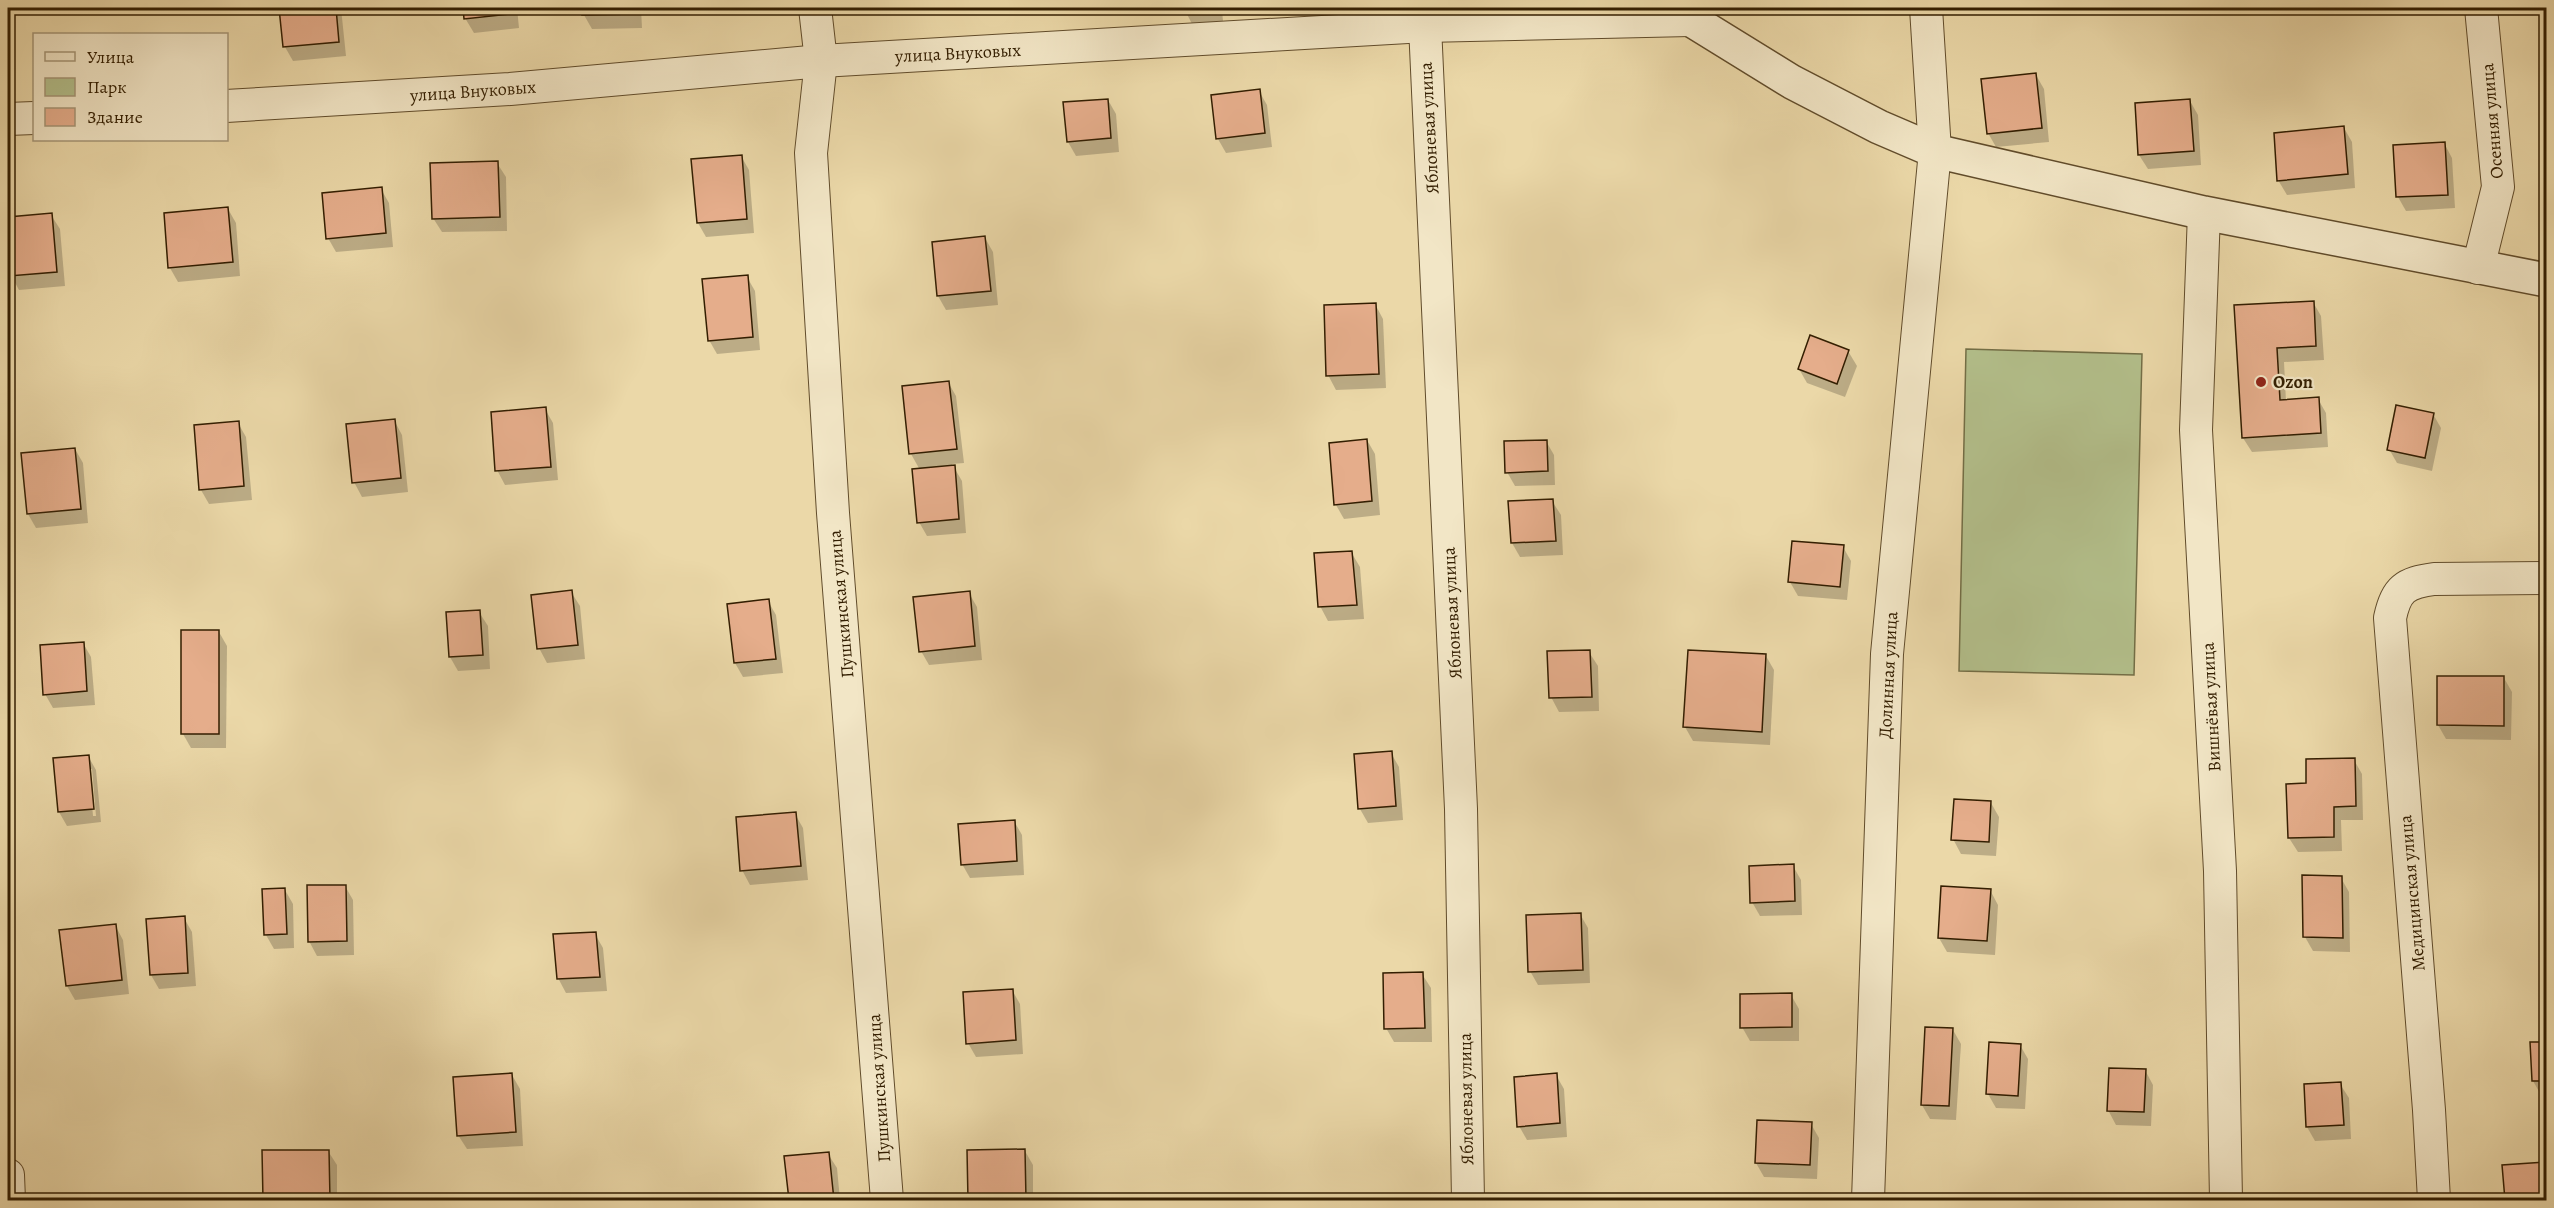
<svg xmlns="http://www.w3.org/2000/svg" width="2554" height="1208" font-family="Alegreya,serif">
<style>
.green{fill:#b3bf8b;stroke:#736e46;stroke-width:1.5}
.shadow{fill:#0003;fill-rule:evenodd}
.building{fill:#e5ad8b;stroke:#331e01;stroke-width:1.5}
.lines{fill:none;stroke-linecap:round;stroke-linejoin:round}
.minor-casing{stroke:#614c2b;stroke-width:34}
.tertiary-casing{stroke:#614c2b;stroke-width:36}
.minor{stroke:#f2e6c6;stroke-width:32}
.tertiary{stroke:#f2e6c6;stroke-width:33}
.poi-dot{fill:#8f2418;stroke:#f2e6c6;stroke-width:2}
.labels{text-anchor:middle;stroke-width:4.5;stroke-linejoin:round;paint-order:stroke}
.street-label{font-size:18px;fill:#331e01;stroke:#f2e6c6}
.poi-label{font-size:18px;font-weight:bold;fill:#331e01;stroke:#f2e6c6;text-anchor:start}
</style>
<rect width="100%" height="100%" fill="#ebd8a8"/>
<filter id="stains"><feTurbulence type="fractalNoise" baseFrequency=".00333" numOctaves="4"/><feColorMatrix values="0 0 0 0 .2 0 0 0 0 .09 0 0 0 0 .02 0 0 0 .5 -.17"/></filter>
<radialGradient id="worn" r=".72"><stop offset=".6" stop-color="#630" stop-opacity="0"/><stop offset="1" stop-color="#630" stop-opacity=".3"/></radialGradient>
<path class="green" d="M1966,349L2142,354L2134,675L1959,671Z"/>
<g class="shadow">
<path d="M280,8H341L346,56L293,61L285,47Z"/>
<path d="M464,8H517L519,28L474,33L465,18Z"/>
<path d="M583,8H641L642,28L592,29L584,15Z"/>
<path d="M1184,8H1222L1223,22L1192,24Z"/>
<path d="M1324,8H1349V9L1325,10Z"/>
<path d="M2036,75L2044,89L2049,142L1996,147L1988,133Z"/>
<path d="M1259,91L1267,105L1272,147L1226,153L1218,139Z"/>
<path d="M1108,100L1116,114L1119,152L1076,156L1068,142Z"/>
<path d="M2190,101L2198,115L2201,165L2148,169L2139,155Z"/>
<path d="M2344,128L2352,142L2355,188L2287,195L2278,180Z"/>
<path d="M2444,143L2452,158L2455,208L2406,211L2398,197L2395,146Z"/>
<path d="M741,156L749,170L754,233L706,237L698,223Z"/>
<path d="M497,163L506,177L507,231L442,232L433,218Z"/>
<path d="M381,189L389,203L393,247L336,252L328,238Z"/>
<path d="M228,209L236,223L240,276L178,282L170,268Z"/>
<path d="M51,215L60,229L65,286L19,290L11,275L8,219Z"/>
<path d="M985,238L993,252L998,305L946,310L938,296L933,243Z"/>
<path d="M747,277L755,291L760,350L717,354L709,340Z"/>
<path d="M2313,302L2321,316L2324,360L2284,362L2286,401L2318,399L2326,413L2328,447L2252,452L2243,438L2236,307Z"/>
<path d="M1375,304L1383,319L1386,388L1336,390L1328,375Z"/>
<path d="M1848,351L1857,366L1845,397L1807,383L1799,369Z"/>
<path d="M948,382L956,396L964,463L952,464L962,481L966,533L927,536L919,522L920,470L911,454Z"/>
<path d="M545,409L553,423L558,480L505,485L497,470Z"/>
<path d="M2433,414L2441,428L2432,471L2397,463L2389,449Z"/>
<path d="M394,420L402,435L408,492L362,497L354,482Z"/>
<path d="M238,423L246,437L252,500L209,504L201,490Z"/>
<path d="M1367,440L1375,454L1380,515L1344,519L1336,505Z"/>
<path d="M1546,441L1554,455L1555,485L1515,486L1507,472Z"/>
<path d="M75,449L83,463L88,523L36,528L28,514Z"/>
<path d="M1552,501L1561,515L1563,555L1520,557L1512,543Z"/>
<path d="M1843,547L1851,561L1847,600L1798,596L1790,582Z"/>
<path d="M1351,552L1360,567L1364,619L1328,621L1320,606Z"/>
<path d="M571,592L580,606L585,659L547,663L539,648Z"/>
<path d="M969,593L977,607L982,660L929,665L921,651Z"/>
<path d="M768,601L776,615L783,673L743,677L735,663Z"/>
<path d="M479,612L488,626L490,669L458,671L450,657L448,614Z"/>
<path d="M219,632L227,646L226,748H191L183,734Z"/>
<path d="M83,643L91,657L95,705L53,708L45,694Z"/>
<path d="M1589,652L1598,666L1599,711L1559,712L1551,697Z"/>
<path d="M1766,656L1774,670L1770,745L1693,741L1685,727Z"/>
<path d="M2439,677L2504,678L2512,692L2511,740L2446,739L2438,725Z"/>
<path d="M1391,753L1399,767L1403,820L1368,823L1360,809Z"/>
<path d="M88,756L96,770L101,822L67,826L59,812ZM89,769H92L96,816H93Z"/>
<path d="M2354,760L2362,774L2363,820H2341L2342,851L2298,852L2289,838L2288,785H2307Z"/>
<path d="M1991,803L1999,817L1996,856L1961,854L1953,839Z"/>
<path d="M795,814L803,828L808,880L750,885L742,870Z"/>
<path d="M1014,821L1022,835L1024,875L970,878L962,864Z"/>
<path d="M1793,866L1801,880L1802,915L1760,916L1752,902Z"/>
<path d="M2341,878L2349,892L2350,952L2313,951L2305,937Z"/>
<path d="M345,886L353,900L354,955L317,956L309,941Z"/>
<path d="M285,890L293,904L294,948L274,949L266,935L263,891Z"/>
<path d="M1990,890L1998,905L1995,955L1947,952L1939,938Z"/>
<path d="M1580,914L1588,928L1590,983L1538,985L1530,971Z"/>
<path d="M184,918L192,932L196,986L159,989L151,975Z"/>
<path d="M115,925L123,940L129,994L75,1000L67,986Z"/>
<path d="M595,934L603,948L607,991L566,993L558,978Z"/>
<path d="M1422,974L1431,988L1432,1042H1394L1386,1028Z"/>
<path d="M1012,990L1020,1004L1023,1054L976,1057L968,1043Z"/>
<path d="M1791,995L1799,1009V1041H1750L1742,1027Z"/>
<path d="M1953,1030L1961,1044L1956,1120L1930,1119L1922,1105Z"/>
<path d="M2546,1043V1095H2541L2533,1081L2532,1044Z"/>
<path d="M2020,1045L2028,1059L2025,1109L1996,1108L1988,1094Z"/>
<path d="M2145,1070L2153,1085L2151,1126L2116,1125L2108,1110Z"/>
<path d="M512,1075L520,1089L523,1146L467,1149L458,1135Z"/>
<path d="M1556,1075L1564,1089L1567,1137L1527,1140L1519,1126Z"/>
<path d="M2340,1084L2349,1098L2351,1139L2315,1141L2307,1127Z"/>
<path d="M1811,1124L1819,1138L1817,1179L1764,1177L1756,1163Z"/>
<path d="M328,1151L337,1165V1200H265L264,1152Z"/>
<path d="M969,1151H1025L1033,1165V1200H969Z"/>
<path d="M828,1154L837,1168L840,1200H790L786,1158Z"/>
<path d="M2545,1164L2546,1200H2506L2504,1166Z"/>
<path d="M2105,1199H2154L2155,1200H2105Z"/>
</g>
<g class="building">
<path d="M279,8H336L339,42L283,47Z"/>
<path d="M463,8H511V14L464,19Z"/>
<path d="M582,8H634L635,14L582,15Z"/>
<path d="M1182,8H1216L1182,11Z"/>
<path d="M2036,73L2042,128L1987,134L1981,79Z"/>
<path d="M1260,89L1265,133L1216,139L1211,95Z"/>
<path d="M1108,99L1111,138L1067,142L1063,102Z"/>
<path d="M2190,99L2194,151L2138,155L2135,103Z"/>
<path d="M2344,126L2348,174L2277,181L2274,133Z"/>
<path d="M2445,142L2448,195L2396,197L2393,145Z"/>
<path d="M742,155L747,219L697,223L691,159Z"/>
<path d="M498,161L500,217L432,219L430,163Z"/>
<path d="M382,187L386,233L326,239L322,193Z"/>
<path d="M228,207L233,262L168,268L164,213Z"/>
<path d="M52,213L57,272L9,276L8,217Z"/>
<path d="M985,236L991,291L937,296L932,242Z"/>
<path d="M748,275L753,337L708,341L702,279Z"/>
<path d="M2314,301L2316,346L2277,348L2280,400L2319,397L2321,433L2242,438L2234,305Z"/>
<path d="M1376,303L1379,374L1326,376L1324,305Z"/>
<path d="M1810,335L1849,350L1837,384L1798,369Z"/>
<path d="M949,381L957,449L909,454L902,386Z"/>
<path d="M2396,405L2434,413L2425,458L2387,450Z"/>
<path d="M546,407L551,467L495,471L491,412Z"/>
<path d="M395,419L401,478L352,483L346,424Z"/>
<path d="M239,421L244,486L199,490L194,425Z"/>
<path d="M1367,439L1372,501L1334,505L1329,443Z"/>
<path d="M1547,440L1548,471L1505,473L1504,441Z"/>
<path d="M75,448L81,509L27,514L21,453Z"/>
<path d="M955,465L959,519L917,523L912,469Z"/>
<path d="M1553,499L1556,541L1511,543L1508,501Z"/>
<path d="M1792,541L1844,545L1840,587L1788,582Z"/>
<path d="M1352,551L1357,605L1318,607L1314,553Z"/>
<path d="M572,590L578,645L537,649L531,595Z"/>
<path d="M970,591L975,646L919,652L913,597Z"/>
<path d="M769,599L776,659L734,663L727,604Z"/>
<path d="M480,610L483,655L449,657L446,612Z"/>
<rect x="181" y="630" width="38" height="104"/>
<path d="M84,642L87,691L43,695L40,645Z"/>
<path d="M1590,650L1592,697L1549,698L1547,651Z"/>
<path d="M1688,650L1766,654L1762,732L1683,727Z"/>
<path d="M2437,676H2504V726L2437,725Z"/>
<path d="M1392,751L1396,806L1358,809L1354,754Z"/>
<path d="M89,755L94,809L58,812L53,758Z"/>
<path d="M2355,758L2356,806L2334,807V837L2288,838L2286,784L2306,783V759Z"/>
<path d="M1954,799L1991,801L1989,842L1951,840Z"/>
<path d="M796,812L801,866L740,871L736,817Z"/>
<path d="M1015,820L1017,861L961,865L958,824Z"/>
<path d="M1794,864L1795,901L1750,903L1749,866Z"/>
<path d="M2302,875L2342,876L2343,938L2303,937Z"/>
<path d="M307,885H346L347,941L308,942Z"/>
<path d="M1941,886L1991,889L1987,941L1938,938Z"/>
<path d="M285,888L287,934L264,935L262,889Z"/>
<path d="M1581,913L1583,970L1528,972L1526,915Z"/>
<path d="M185,916L188,973L150,975L146,919Z"/>
<path d="M116,924L122,980L66,986L59,930Z"/>
<path d="M596,932L600,977L557,979L553,934Z"/>
<path d="M1423,972L1425,1028L1384,1029L1383,973Z"/>
<path d="M1013,989L1016,1040L966,1044L963,992Z"/>
<path d="M1792,993V1027L1740,1028V994Z"/>
<path d="M1925,1027L1953,1028L1949,1106L1921,1105Z"/>
<path d="M1989,1042L2021,1044L2018,1096L1986,1094Z"/>
<path d="M2530,1042H2546V1081H2532Z"/>
<path d="M2109,1068L2146,1069L2144,1112L2107,1111Z"/>
<path d="M512,1073L516,1132L457,1136L453,1077Z"/>
<path d="M1557,1073L1560,1123L1517,1127L1514,1077Z"/>
<path d="M2341,1082L2344,1125L2306,1127L2304,1084Z"/>
<path d="M1757,1120L1812,1122L1810,1165L1755,1163Z"/>
<path d="M1025,1149L1026,1200H968L967,1150Z"/>
<path d="M262,1150H329L330,1200H263Z"/>
<path d="M829,1152L834,1200H789L784,1156Z"/>
<path d="M2546,1162V1200H2505L2502,1165Z"/>
<path d="M2155,1197V1200H2103V1198Z"/>
</g>
<g class="lines">
<defs>
<g id="minor">
<path d="M815,8L821,61L811,153L833,513L887,1200"/>
<path d="M1425,26L1461,809L1468,1200"/>
<path d="M226,106L510,89L821,61L1425,26L1690,20"/>
<path d="M8,119L34,118"/>
<path d="M2204,213L2196,430L2220,871L2226,1200"/>
<path d="M2478,268L2498,187L2481,8"/>
<path d="M8,1175L9,1200"/>
<path d="M1868,1200L1887,654L1935,151L1926,8"/>
<path d="M2434,1200L2429,1110L2390,618C2396,589 2405,583 2434,579L2546,578"/>
</g>
<path id="tertiary" d="M1672,8L1792,82L1879,127L1935,151L2204,213L2546,280"/>
</defs>
<use href="#minor" class="minor-casing"/>
<use href="#tertiary" class="tertiary-casing"/>
<use href="#minor" class="minor"/>
<use href="#tertiary" class="tertiary"/>
</g>
<circle class="poi-dot" cx="2261" cy="382" r="6"/>
<g class="labels">
<g class="street-label">
<text transform="translate(958 53) rotate(-3)" y="6">улица Внуковых</text>
<text transform="translate(473 91) rotate(-4)" y="6">улица Внуковых</text>
<text transform="translate(2492 121) rotate(-95)" y="6">Осенняя улица</text>
<text transform="translate(1429 128) rotate(-93)" y="6">Яблоневая улица</text>
<text transform="translate(841 604) rotate(-95)" y="6">Пушкинская улица</text>
<text transform="translate(1452 613) rotate(-93)" y="6">Яблоневая улица</text>
<text transform="translate(1888 675) rotate(-87)" y="6">Долинная улица</text>
<text transform="translate(2211 707) rotate(-93)" y="6">Вишнёвая улица</text>
<text transform="translate(2412 893) rotate(-95)" y="6">Медицинская улица</text>
<text transform="translate(879 1088) rotate(-94)" y="6">Пушкинская улица</text>
<text transform="translate(1466 1099) rotate(-91)" y="6">Яблоневая улица</text>
</g>
<g class="poi-label">
<text x="2273" y="388">Ozon</text>
</g>
</g>
<rect width="2554" height="1208" fill="none" stroke="#ebd8a8" stroke-width="30"/>
<rect x="9" y="9" width="2536" height="1190" fill="none" stroke="#331e01" stroke-width="3"/>
<rect x="15" y="15" width="2524" height="1178" fill="none" stroke="#331e01" stroke-width="1.5"/>
<rect x="33" y="33" width="195" height="108" fill="#f2e6c6" stroke="#a69677" stroke-width="1.5"/>
<rect x="45" y="52" width="30" height="9" fill="#f2e6c6" stroke="#a69677" stroke-width="1.5"/>
<text x="87" y="63" font-size="18" fill="#331e01">Улица</text>
<rect x="45" y="78" width="30" height="18" fill="#b3bf8b" stroke="#a69677" stroke-width="1.5"/>
<text x="87" y="93" font-size="18" fill="#331e01">Парк</text>
<rect x="45" y="108" width="30" height="18" fill="#e5ad8b" stroke="#a69677" stroke-width="1.5"/>
<text x="87" y="123" font-size="18" fill="#331e01">Здание</text>
<rect width="100%" height="100%" filter="url(#stains)"/>
<rect width="100%" height="100%" fill="url(#worn)"/>
</svg>
